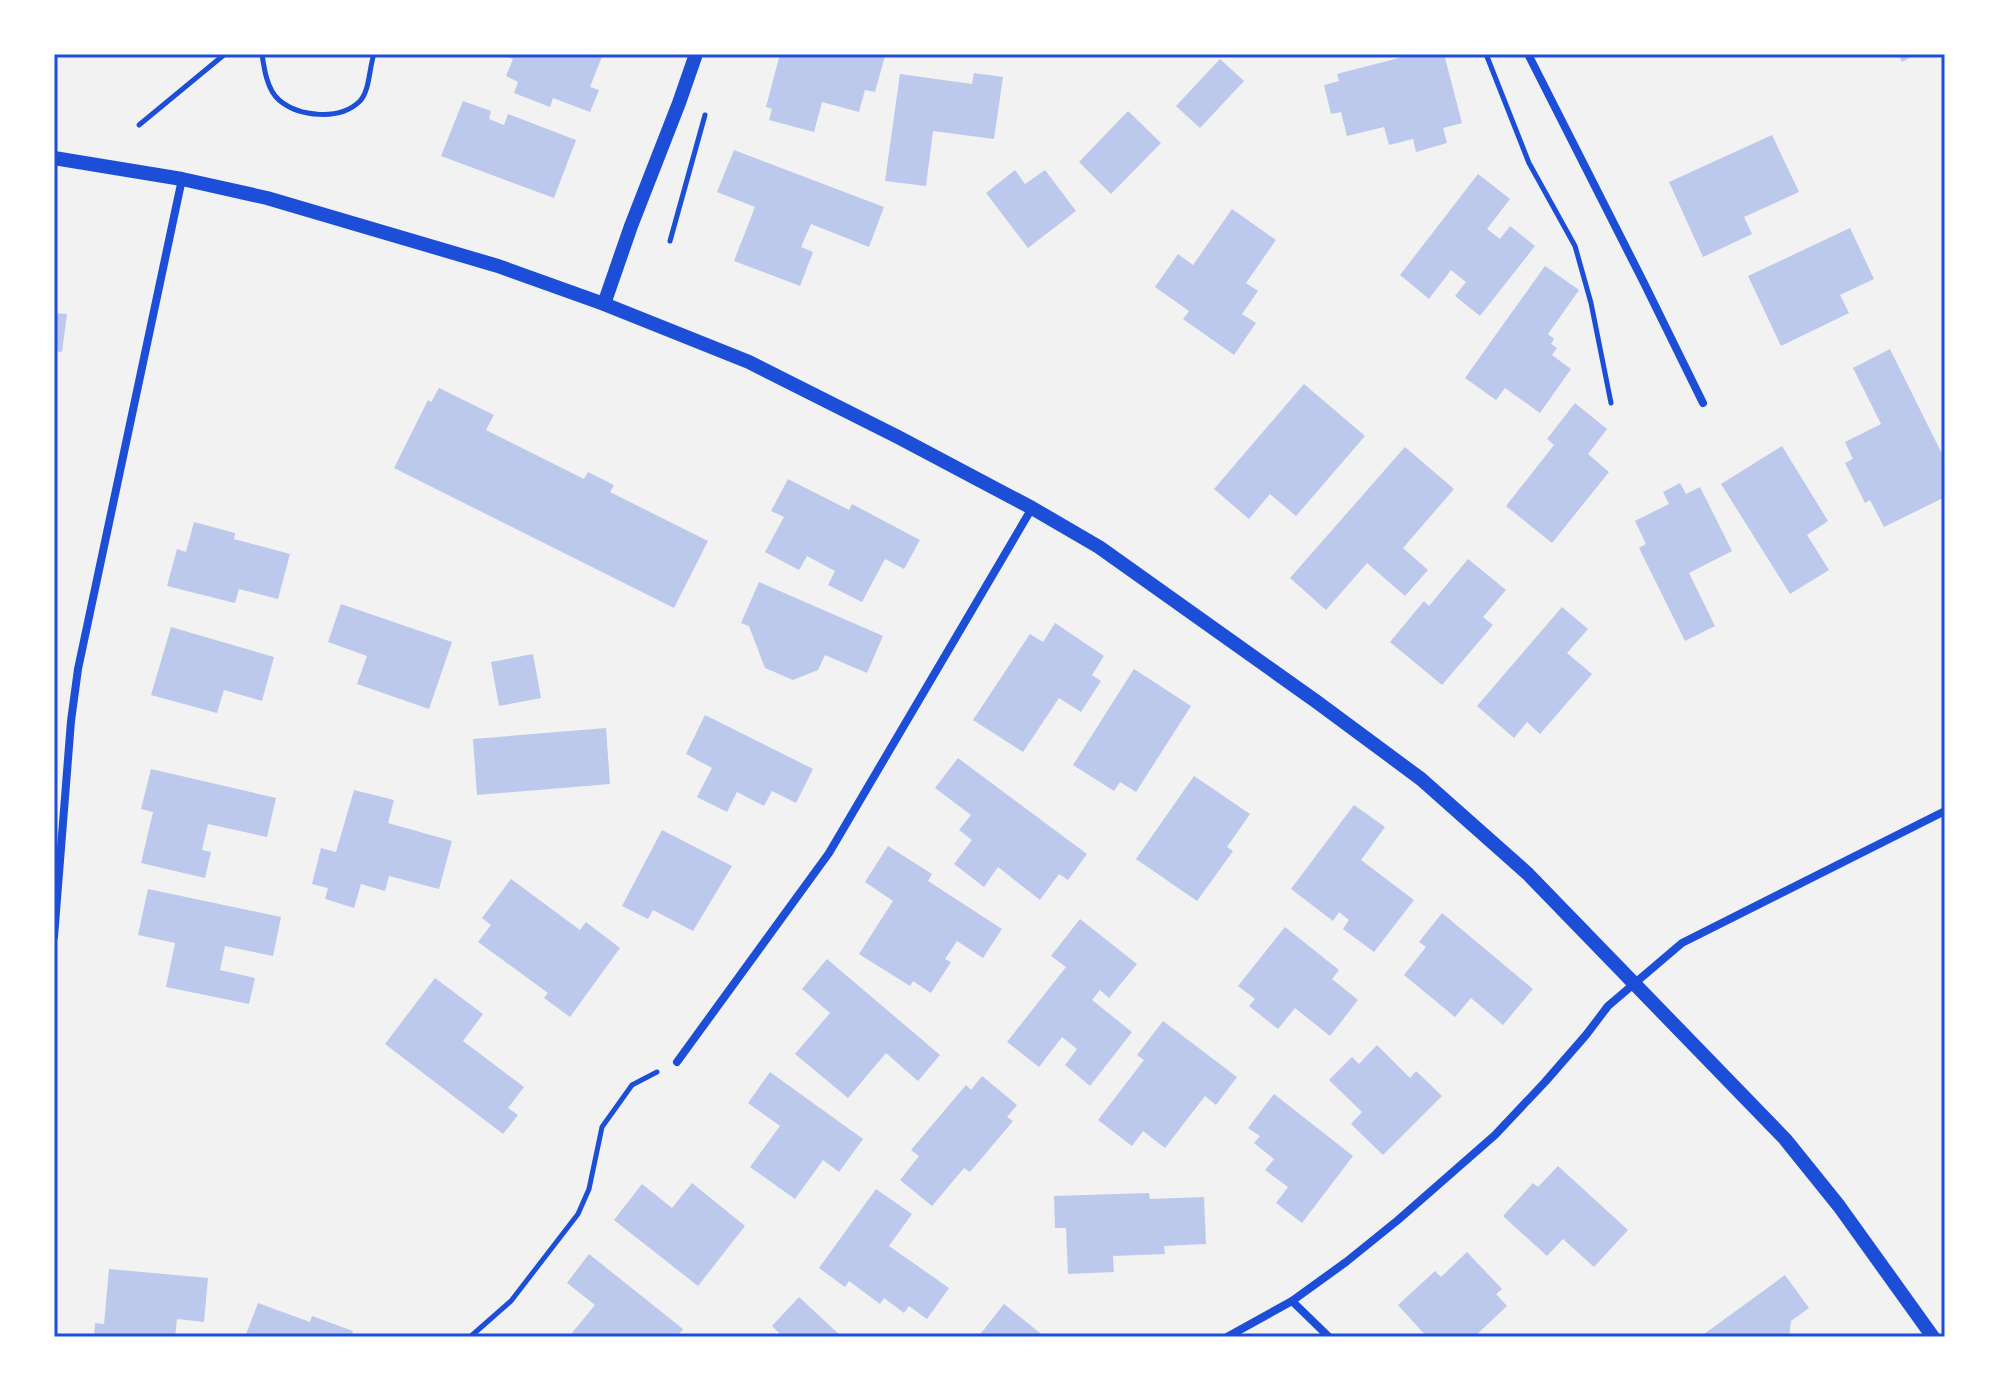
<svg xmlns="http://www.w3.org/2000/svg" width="1999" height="1391" font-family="Figtree,sans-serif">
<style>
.building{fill:#bdc9ec}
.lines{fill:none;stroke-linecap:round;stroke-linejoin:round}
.path{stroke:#1d4ed8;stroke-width:5}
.minor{stroke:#1d4ed8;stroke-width:8}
.tertiary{stroke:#1d4ed8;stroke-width:14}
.neatline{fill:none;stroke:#1d4ed8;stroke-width:3}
</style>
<rect width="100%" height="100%" fill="#f2f2f2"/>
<g class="building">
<path d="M499,54H603L590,87L599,90L590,112L553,98L550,107L514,93L518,82L506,76L513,59Z"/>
<path d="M780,54H878L885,56L875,92L865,90L859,112L822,102L814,132L769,120L772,109L766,107Z"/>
<path d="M1414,54H1444L1462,123L1443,128L1447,143L1416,152L1413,139L1389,145L1384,127L1347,136L1341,112L1331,114L1324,85L1339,81L1337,74Z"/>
<path d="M1898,54H1916L1902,62Z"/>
<path d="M1220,59L1244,81L1200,128L1176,106Z"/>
<path d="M974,73L1003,77L994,139L933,131L926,186L885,181L900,74L972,84Z"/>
<path d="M463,101L491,111L489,119L504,125L508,114L576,140L554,198L441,156Z"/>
<path d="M1128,111L1161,143L1111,194L1079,162Z"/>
<path d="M1772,135L1799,192L1744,217L1752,234L1703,257L1669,182Z"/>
<path d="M734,150L884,207L869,247L811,224L801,247L813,252L800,286L734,261L755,207L717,192Z"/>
<path d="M1015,170L1025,184L1045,170L1076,211L1028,248L986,193Z"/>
<path d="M1478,174L1510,199L1487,229L1500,239L1510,226L1535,246L1480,316L1455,296L1466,282L1451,270L1429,299L1400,275Z"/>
<path d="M1232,209L1276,240L1246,283L1258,291L1242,314L1256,323L1234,355L1183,319L1189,311L1155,287L1178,254L1193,265Z"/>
<path d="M1850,228L1874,279L1840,295L1849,313L1781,346L1748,276Z"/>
<path d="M1545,266L1579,290L1548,334L1554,339L1551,344L1557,348L1552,355L1571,369L1540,413L1505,388L1496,400L1465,378Z"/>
<path d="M54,313L67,314L62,352L54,351Z"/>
<path d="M1890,349L1945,460V497L1884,527L1870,500L1865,503L1845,463L1853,459L1845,442L1881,424L1853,368Z"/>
<path d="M1304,384L1365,436L1296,516L1270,494L1249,519L1214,489Z"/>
<path d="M439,388L494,415L486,430L584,479L588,472L614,485L610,492L708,541L674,608L394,468L428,400L431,402Z"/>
<path d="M1575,403L1607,429L1588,454L1609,472L1552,543L1506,506L1554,445L1547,439Z"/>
<path d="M1782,446L1828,521L1807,535L1829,570L1790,594L1721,484Z"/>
<path d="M1405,447L1454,489L1403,548L1428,570L1405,596L1367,563L1326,610L1290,578Z"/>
<path d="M788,479L849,510L852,504L920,540L904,569L885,559L862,602L828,585L835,571L807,556L799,570L765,552L784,517L771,511Z"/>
<path d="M1680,483L1686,494L1700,487L1732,551L1689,573L1715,626L1685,641L1639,548L1646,544L1635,521L1669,504L1663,492Z"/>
<path d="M194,522L235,533L234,539L290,554L278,599L239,589L235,603L167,586L177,549L186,552Z"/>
<path d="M1468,559L1506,590L1483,617L1493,625L1442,685L1390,642L1424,601L1429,606Z"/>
<path d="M759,582L883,636L867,673L825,655L818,670L793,680L765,668L749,626L741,623Z"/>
<path d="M341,604L452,642L429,709L357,684L367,656L328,642Z"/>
<path d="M1562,607L1588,629L1567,653L1592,674L1540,734L1527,722L1514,738L1477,706Z"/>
<path d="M1055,623L1104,656L1092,675L1101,681L1081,712L1059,698L1023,752L973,720L1030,634L1043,642Z"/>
<path d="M171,627L274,657L262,701L224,690L217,713L151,695Z"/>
<path d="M533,654L541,698L499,706L491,662Z"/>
<path d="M1134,669L1191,706L1136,792L1120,782L1114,791L1073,765Z"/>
<path d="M705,715L813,769L796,803L772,791L764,806L737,792L727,812L697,797L712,768L686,754Z"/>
<path d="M606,728L610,784L477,795L473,739Z"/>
<path d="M958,758L1087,854L1068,880L1059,874L1040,900L998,867L984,887L954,864L972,840L959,830L971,815L935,788Z"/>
<path d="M151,769L276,798L267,837L208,824L202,850L211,852L205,878L141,863L153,812L141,809Z"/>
<path d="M1194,776L1250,814L1227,847L1233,851L1197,901L1136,859Z"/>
<path d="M354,790L394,800L388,823L452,841L439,889L389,876L385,891L361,884L354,908L325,899L328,888L312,884L321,848L336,852Z"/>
<path d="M1354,805L1385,827L1361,860L1414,900L1374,952L1343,929L1349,920L1339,912L1333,921L1291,889Z"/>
<path d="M662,830L732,866L693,931L653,910L648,919L622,906Z"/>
<path d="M888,846L932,874L928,881L1002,929L983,958L957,941L945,959L951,962L931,993L913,981L910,986L859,954L893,901L865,882Z"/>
<path d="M511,879L580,930L586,922L620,948L570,1017L544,998L548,993L478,942L491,925L482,918Z"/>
<path d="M148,889L281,917L273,956L225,946L220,970L255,978L249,1004L166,987L175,943L138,935Z"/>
<path d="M1442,913L1533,989L1503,1025L1471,998L1455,1017L1404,975L1426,947L1419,942Z"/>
<path d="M1080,919L1137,964L1109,998L1100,990L1092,1000L1132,1032L1090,1086L1065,1065L1077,1049L1062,1037L1039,1067L1007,1042L1066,967L1051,956Z"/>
<path d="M1285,927L1339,970L1332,979L1358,1000L1330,1036L1295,1008L1278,1029L1249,1006L1255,999L1238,986Z"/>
<path d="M827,959L940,1055L918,1081L886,1053L848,1098L795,1054L830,1013L802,989Z"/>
<path d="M435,978L483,1014L463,1041L524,1087L508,1108L518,1115L503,1134L385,1044Z"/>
<path d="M1163,1021L1237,1077L1216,1105L1205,1096L1165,1148L1143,1131L1132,1146L1098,1120L1144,1060L1137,1055Z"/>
<path d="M1377,1045L1410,1078L1416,1071L1442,1096L1383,1155L1351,1124L1362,1112L1329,1080L1352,1057L1359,1064Z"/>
<path d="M770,1072L863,1139L839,1172L823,1160L795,1199L750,1167L780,1126L748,1103Z"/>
<path d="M982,1076L1017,1105L1007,1117L1013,1121L970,1172L964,1168L932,1206L900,1180L919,1156L911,1150L966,1085L971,1090Z"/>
<path d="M1274,1094L1353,1156L1302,1223L1276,1203L1288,1187L1265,1170L1274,1159L1254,1143L1260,1136L1248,1128Z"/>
<path d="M1558,1166L1628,1230L1594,1267L1563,1239L1547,1256L1503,1216L1533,1183L1538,1187Z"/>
<path d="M692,1183L745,1226L698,1286L614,1220L642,1184L672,1208Z"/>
<path d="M876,1189L912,1214L889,1246L949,1288L927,1319L909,1306L904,1313L884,1298L880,1304L849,1281L845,1287L819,1268Z"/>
<path d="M1149,1193L1150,1199L1204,1197L1206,1244L1164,1246L1165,1254L1113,1256L1114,1272L1068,1274L1066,1228H1055L1054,1196Z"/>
<path d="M1467,1252L1502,1289L1496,1294L1507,1306L1474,1337H1427L1398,1305L1435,1271L1441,1277Z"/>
<path d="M589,1254L683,1329L677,1337H578L572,1333L595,1305L567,1283Z"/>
<path d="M109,1269L208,1278L204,1322L177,1319L175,1337H94L95,1323L104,1324Z"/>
<path d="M1785,1275L1809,1308L1791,1321L1789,1337H1700Z"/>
<path d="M799,1297L842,1337H783L772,1326Z"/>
<path d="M258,1303L310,1322L312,1316L353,1331L351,1337H245Z"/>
<path d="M1004,1304L1045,1337H978Z"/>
</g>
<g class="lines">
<g class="path">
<path d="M262,54C264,68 267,90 279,100C299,117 340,121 360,101C370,90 369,68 374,54"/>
<path d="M1486,54L1529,163L1575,246L1591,303L1611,403"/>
<path d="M139,125L225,54"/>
<path d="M670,241L705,115"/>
<path d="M470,1337L511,1301L578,1214L589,1189L602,1127L632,1085L657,1072"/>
</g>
<g class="minor">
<path d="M1528,54L1644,283L1703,403"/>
<path d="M54,937L71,721L78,669L182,179"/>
<path d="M677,1062L829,853L1032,508"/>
<path d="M1292,1301L1329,1337"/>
<path d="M1227,1337L1292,1301L1346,1262L1398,1220L1495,1135L1545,1082L1586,1035L1608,1006L1682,943L1945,811"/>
</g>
<g class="tertiary">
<path d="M54,158L182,179L267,198L498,266L604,304L749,362L898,437L1032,508L1099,547L1317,702L1421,779L1528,874L1785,1139L1839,1206L1933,1337"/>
<path d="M604,304L631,226L679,103L696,54"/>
</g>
</g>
<rect width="1999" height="1391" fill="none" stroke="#ffffff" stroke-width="112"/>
<rect x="56" y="56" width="1887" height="1279" class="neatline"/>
</svg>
